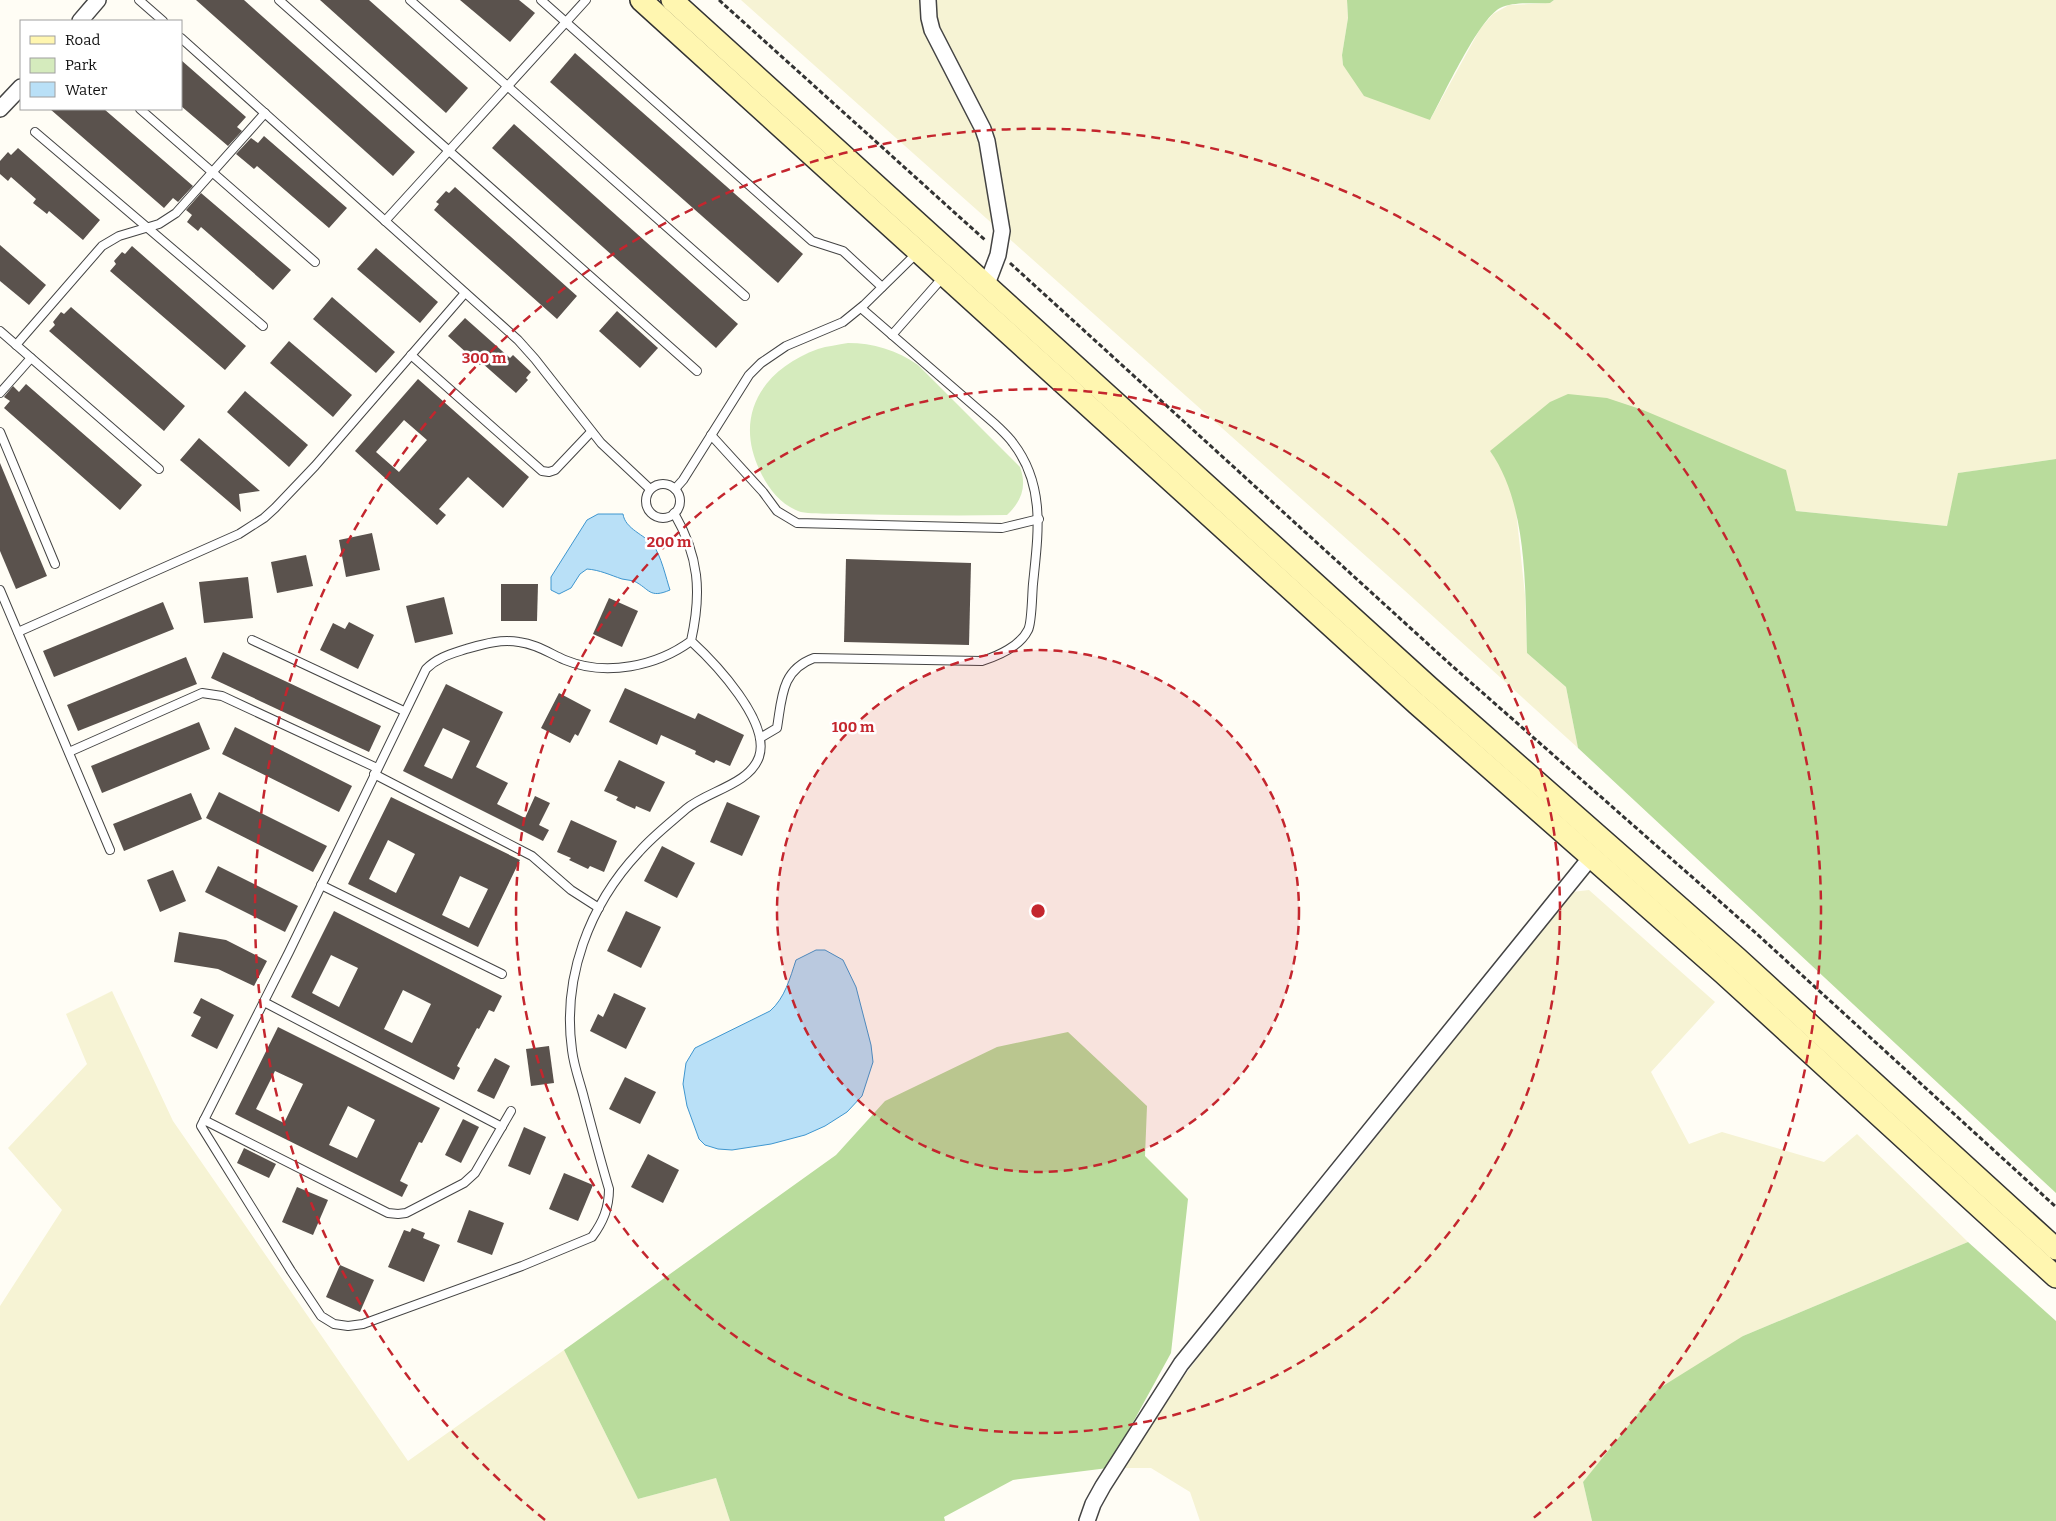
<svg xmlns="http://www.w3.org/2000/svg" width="2056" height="1521" font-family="Bitter,serif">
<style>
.farmland{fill:#f6f3d4}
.green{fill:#d5ebbd}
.forest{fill:#b9dc9c}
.water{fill:#b9e0f7;stroke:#3f96cf}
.building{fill:#5a524d;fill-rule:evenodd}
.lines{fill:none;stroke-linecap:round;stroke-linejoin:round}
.lane-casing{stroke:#444;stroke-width:10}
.street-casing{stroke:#444;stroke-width:18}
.secondary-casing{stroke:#333;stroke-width:24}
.path{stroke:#333;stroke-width:3;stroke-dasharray:5 2.5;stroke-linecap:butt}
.lane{stroke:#fff;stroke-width:8}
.street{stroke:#fff;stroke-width:15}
.secondary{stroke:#fff6b0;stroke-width:21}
.ring{fill:none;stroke:#c4262e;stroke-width:2.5;stroke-dasharray:9 6}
.centre{fill:#c4262e;stroke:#fff;stroke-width:2.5}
.ring-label{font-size:15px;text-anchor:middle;font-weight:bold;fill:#c4262e;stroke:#fff;stroke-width:5;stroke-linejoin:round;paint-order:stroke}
</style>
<rect width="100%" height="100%" fill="#fffdf5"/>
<g class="farmland">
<path d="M741,0H1347L1348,18L1342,55L1343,65L1430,120L1480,29L1493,14L1509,5L1550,3L1554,0H2056V459L1959,473L1947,526L1796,511L1785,470L1767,464L1490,451L1501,466L1515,501L1525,595L1527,653L1566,687L1578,748L1404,590Z"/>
<path d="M1589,890L1715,1002L1651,1072L1689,1144L1722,1132L1824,1162L1857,1134L1968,1242L1743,1336L1583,1482L1592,1521H1200L1190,1492L1151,1468H1121L1158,1411L1236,1307L1342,1180L1572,892Z"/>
<path d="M112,991L173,1121L408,1461L564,1350L638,1499L716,1478L730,1521H0V1306L62,1210L8,1148L87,1064L66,1014Z"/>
</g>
<path class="green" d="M848,343C873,343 897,350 918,365L1020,467C1027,486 1022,501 1007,515C952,516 898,515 843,514C831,513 809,515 798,511C780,504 768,488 760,471C733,415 763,369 818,349C827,346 838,345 848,343Z"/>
<g class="forest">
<path d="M1347,0H1554L1550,3C1535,4 1514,1 1500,8C1478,20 1444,95 1430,120L1364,96L1343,65L1342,55L1348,18Z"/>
<path d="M1568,394L1607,398L1643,410L1786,470L1796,511L1947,526L1958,473L2056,459V1193L1578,748L1566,687L1527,653C1525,589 1528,504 1490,451L1550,402Z"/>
<path d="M1068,1032L1147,1106L1145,1156L1188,1199L1171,1353L1108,1468L1013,1480L944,1517L945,1521H730L716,1478L638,1499L564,1350L836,1155L885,1101L997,1047Z"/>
<path d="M1968,1242L2056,1321V1521H1592L1583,1482L1658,1389L1743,1336Z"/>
</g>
<g class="water">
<path d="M598,514H623C625,529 645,535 653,545C661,555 666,578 670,590C649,599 650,589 634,581C630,580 626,580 622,579C610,575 600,570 587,569L580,574L571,588L559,594L551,590V577L587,520Z"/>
<path d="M816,950H825L843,960L856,987L871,1045L873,1062L862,1096L847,1112L825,1126L805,1135L771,1144L732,1150L718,1149L705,1145L699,1139L687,1106L683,1084L686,1063L695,1048L770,1011C785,998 790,978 796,960Z"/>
</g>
<g class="building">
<path d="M196,0H244L415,152L393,176Z"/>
<path d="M320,0H369L468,88L446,113Z"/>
<path d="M460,0H519L535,13L510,42Z"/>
<path d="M575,53L803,254L778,283L550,82Z"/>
<path d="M181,60L246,117L237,127L242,131L228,146L181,106Z"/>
<path d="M50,109H104L193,186L178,202L173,198L164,208Z"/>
<path d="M514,124L738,324L716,348L492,148Z"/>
<path d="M264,136L347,208L329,228L257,166L254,169L236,154L251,138L258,143Z"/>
<path d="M18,148L100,220L83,240L49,211L47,214L33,203L36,199L11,177L8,181L0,174V161L8,152L11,155Z"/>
<path d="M455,187L577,296L557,319L434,210L439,204L436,202L446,191L449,193Z"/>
<path d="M201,193L291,270L273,290L201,227L198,231L187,222L192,215L186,210Z"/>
<path d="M0,245L46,285L29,305L0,281Z"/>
<path d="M132,246L246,346L225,370L110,271L116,264L114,261L122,252L125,254Z"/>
<path d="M376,248L438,302L420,323L357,269Z"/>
<path d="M332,297L395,352L376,373L313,319Z"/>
<path d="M71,307L185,406L164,431L49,331L55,325L53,322L61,312L64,314Z"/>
<path d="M617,311L658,348L640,368L599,331Z"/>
<path d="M465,318L510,358L513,355L531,372L526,378L528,380L516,393L482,363L480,365L448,336Z"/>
<path d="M289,341L352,395L333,417L270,363Z"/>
<path d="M418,379L529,477L503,508L468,477L439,509L446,515L437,525L355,451ZM404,420L427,440L399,472L376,452Z"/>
<path d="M26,384L142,485L120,510L4,408L10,401L4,397L13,386L19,392Z"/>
<path d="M245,391L308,445L289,467L227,412Z"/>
<path d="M199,438L260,491L239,494L241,512L180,460Z"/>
<path d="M0,463L47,576L16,589L0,551Z"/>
<path d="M372,533L380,570L346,577L339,540Z"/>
<path d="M306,555L313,586L277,593L271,562Z"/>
<path d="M846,559L971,563L969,645L844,642Z"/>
<path d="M248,577L253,618L204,623L199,582Z"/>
<path d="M501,584H538L537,621H501Z"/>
<path d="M444,597L453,634L415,643L406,606Z"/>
<path d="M609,598L638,611L622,647L593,634Z"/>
<path d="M163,602L174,629L54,677L43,651Z"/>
<path d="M349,622L374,635L358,669L320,650L333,623L345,629Z"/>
<path d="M223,652L381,726L369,752L211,678Z"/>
<path d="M186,657L197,684L78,731L67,705Z"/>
<path d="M446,684L503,712L476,767L508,783L497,804L525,818L535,796L550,803L539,825L549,830L543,841L403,771ZM443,728L470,741L452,779L424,766Z"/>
<path d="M625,688L695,719L698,713L744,735L730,766L716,760L714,763L695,754L696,751L661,735L657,745L609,722Z"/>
<path d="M559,693L591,710L578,736L575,734L570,743L541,728Z"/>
<path d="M199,722L210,749L102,793L91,766Z"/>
<path d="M235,727L352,786L339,812L222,754Z"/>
<path d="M619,760L665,782L650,812L636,806L635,809L626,805L616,800L618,797L604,791Z"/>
<path d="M219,792L327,846L313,872L206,818Z"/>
<path d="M191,793L202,819L124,851L113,824Z"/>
<path d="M391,797L520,860L478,947L348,884ZM388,840L415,854L396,893L369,879ZM460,876L488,889L469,928L442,915Z"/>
<path d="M727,802L760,816L742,856L710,842Z"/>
<path d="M571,820L617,841L604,872L590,866L588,869L569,860L571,858L557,852Z"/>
<path d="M662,846L695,863L677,898L644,881Z"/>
<path d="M218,866L298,906L285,932L205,892Z"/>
<path d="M173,870L186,901L160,912L147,880Z"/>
<path d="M334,911L502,996L494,1012L489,1010L479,1029L477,1028L457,1066L460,1068L454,1080L291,997ZM331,955L358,968L339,1007L312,993ZM403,990L431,1004L412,1043L384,1029Z"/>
<path d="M626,911L661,927L641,968L607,951Z"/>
<path d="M179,932L226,940L267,961L254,986L218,969L174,962Z"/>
<path d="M614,993L646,1008L626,1049L590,1031L598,1014L603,1017Z"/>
<path d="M201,998L234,1015L217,1049L191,1036L201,1017L193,1013Z"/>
<path d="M278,1027L440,1108L422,1143L419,1142L400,1181L408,1185L402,1197L235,1114ZM275,1071L303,1084L284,1123L256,1109ZM348,1106L375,1120L357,1158L329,1145Z"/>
<path d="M549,1046L554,1083L531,1086L526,1049Z"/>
<path d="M495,1058L510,1066L494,1099L477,1091Z"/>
<path d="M625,1077L656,1092L640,1124L609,1109Z"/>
<path d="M463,1119L479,1127L461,1163L445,1155Z"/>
<path d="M524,1127L546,1137L530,1175L508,1166Z"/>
<path d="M244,1148L276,1164L269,1178L237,1163Z"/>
<path d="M648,1154L679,1170L663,1203L631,1187Z"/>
<path d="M564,1173L593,1185L578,1221L549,1209Z"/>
<path d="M297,1187L328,1200L313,1235L282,1222Z"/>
<path d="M469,1210L504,1223L492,1255L457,1242Z"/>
<path d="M412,1228L425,1233L423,1238L440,1245L424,1282L388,1267L404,1230L410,1232Z"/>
<path d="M340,1265L374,1280L360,1312L326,1297Z"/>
</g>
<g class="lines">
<defs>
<g id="lane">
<path d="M139,0L163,21"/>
<path d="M279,0L697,371"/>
<path d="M410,0L745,296"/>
<path d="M541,0L812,241L843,251L882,287"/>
<path d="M181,38L518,340L535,359L601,443L650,489"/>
<path d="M140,109L315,262"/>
<path d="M35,132L263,326"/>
<path d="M385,221L586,0"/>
<path d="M0,331L159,469"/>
<path d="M892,335L944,276"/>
<path d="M16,345L102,246L119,236L159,224L176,213L265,113"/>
<path d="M411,355L542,471L549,472L555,470L591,432"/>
<path d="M0,393L31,358"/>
<path d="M0,432L55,564"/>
<path d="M711,435L763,492L777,511L797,523L1002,528L1039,519"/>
<circle cx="663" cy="501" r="17"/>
<path d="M675,489L683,480L749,375L761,363L786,346L843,322L864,305L918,252"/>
<path d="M674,513C699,556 702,592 691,641C657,666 606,677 565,660C549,653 536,644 519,642C500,639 484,644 466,649C451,654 438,657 426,669L289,952L201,1126L291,1271L321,1316L334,1324L348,1326L363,1324L522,1266L592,1237C603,1222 609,1208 609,1189C600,1159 592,1128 584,1098C580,1082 574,1067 572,1050C562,978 589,905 639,852C653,836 670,823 686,809C707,791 749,785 759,757C771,722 715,663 691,641"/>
<path d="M0,590L110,850"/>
<path d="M18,632L239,534L264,518L275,508L315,466L465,293"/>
<path d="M252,640L404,711"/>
<path d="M760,738L777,728C782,698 781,670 814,658L982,661C998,656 1020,646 1028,630C1032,623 1032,593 1033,584C1038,534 1046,486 1013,443C1008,436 1001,430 995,424L861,308"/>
<path d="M69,752L202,693L222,696L377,768"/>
<path d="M374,774L532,856L571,890L599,908"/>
<path d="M321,885L502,974"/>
<path d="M264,1002L502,1127"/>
<path d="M204,1120L388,1213L398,1214L406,1213L464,1183L475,1173L511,1111"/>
</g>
<g id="street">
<path d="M928,0L929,18L932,30L983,129L987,141L1002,231L998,255L987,284"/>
<path d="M80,21L98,0"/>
<path d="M0,109L21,87"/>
<path d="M1087,1521L1093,1504L1103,1486L1181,1364L1591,857"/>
</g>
<g id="secondary">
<path d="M641,0L1417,704L1723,973L2056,1277"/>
<path d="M672,0L1430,688L1737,958L2056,1249"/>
</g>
</defs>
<use href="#lane" class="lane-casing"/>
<use href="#street" class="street-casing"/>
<use href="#secondary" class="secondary-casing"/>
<g class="path">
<path d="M719,0L985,240"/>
<path d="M1010,263L1451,665L1758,935L2056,1207"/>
</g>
<use href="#lane" class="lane"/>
<use href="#street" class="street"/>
<use href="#secondary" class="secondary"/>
</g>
<circle cx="1038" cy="911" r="261" fill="#c4262e" fill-opacity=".12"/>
<g class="ring">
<circle cx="1038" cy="911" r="261"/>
<circle cx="1038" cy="911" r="522"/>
<path d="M545 1520A783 783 0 1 1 1531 1520"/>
</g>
<circle cx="1038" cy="911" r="8" class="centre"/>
<g class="ring-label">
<text x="484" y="363">300 m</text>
<text x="669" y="547">200 m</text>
<text x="853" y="732">100 m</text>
</g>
<rect x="20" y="20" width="162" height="90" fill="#ffffff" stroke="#a0a0a0"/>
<rect x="30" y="36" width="25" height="8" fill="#fff6b0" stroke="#a0a0a0"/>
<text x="65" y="45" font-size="15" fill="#111111">Road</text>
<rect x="30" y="58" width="25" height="15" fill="#d5ebbd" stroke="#a0a0a0"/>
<text x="65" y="70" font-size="15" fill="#111111">Park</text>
<rect x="30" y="82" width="25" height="15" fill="#b9e0f7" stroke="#a0a0a0"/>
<text x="65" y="95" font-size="15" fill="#111111">Water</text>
</svg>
